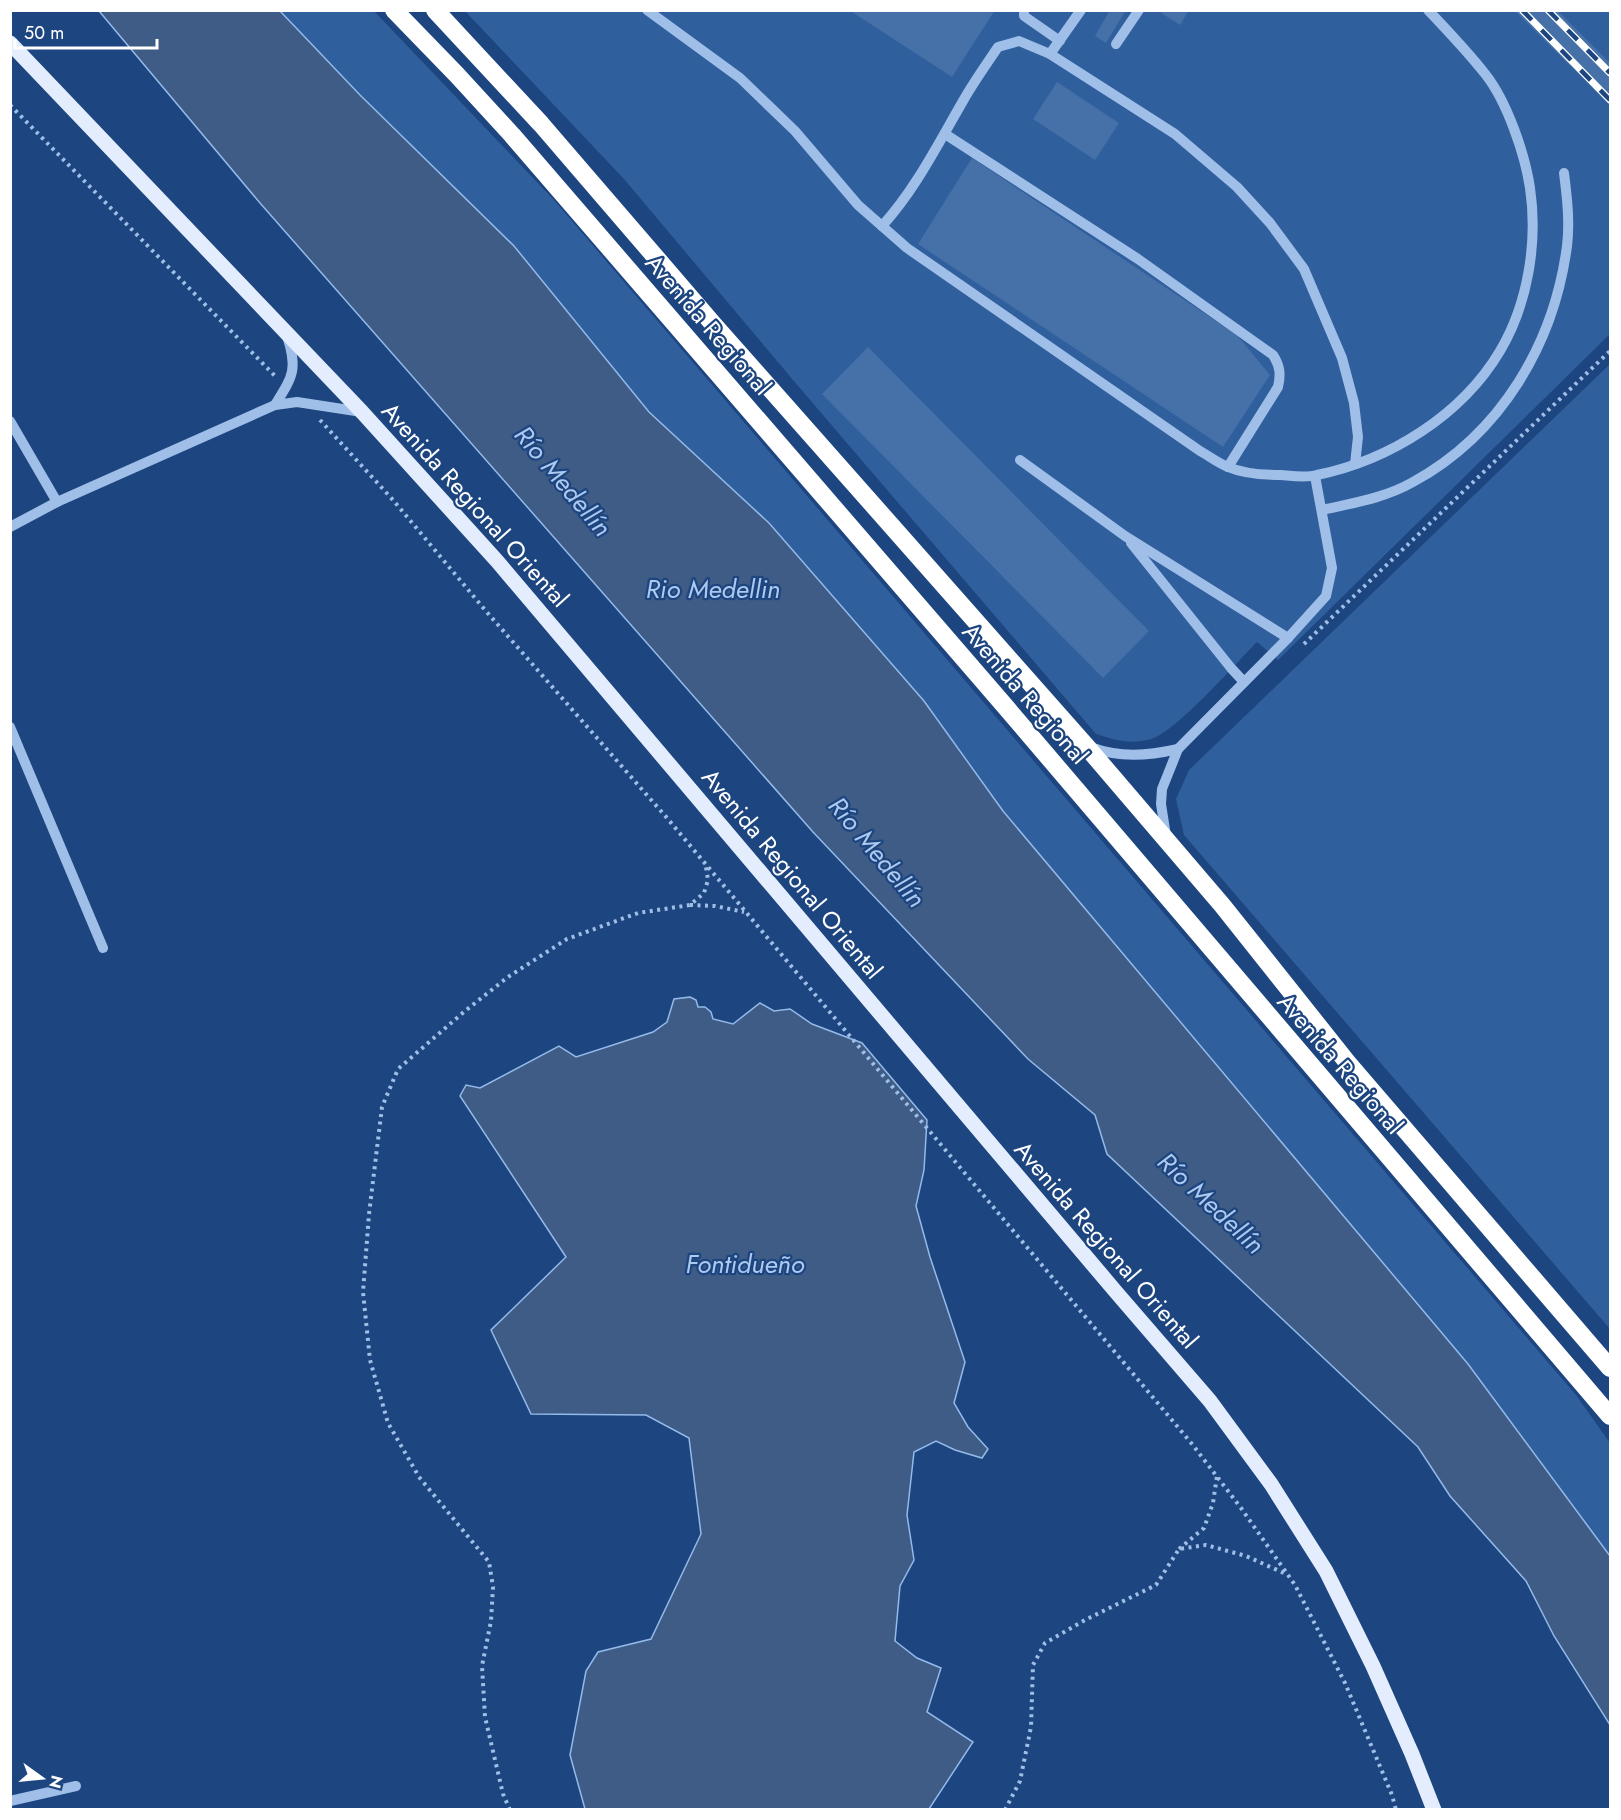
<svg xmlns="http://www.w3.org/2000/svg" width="1621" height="1820" font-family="Jost,sans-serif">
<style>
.green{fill:#305f9d}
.water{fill:#3e5c86;stroke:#94baea;stroke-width:1.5}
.building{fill:#4570a8}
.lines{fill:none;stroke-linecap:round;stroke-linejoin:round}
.path{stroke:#a0bfe8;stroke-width:4;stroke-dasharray:3 4.5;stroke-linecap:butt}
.minor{stroke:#a0bfe8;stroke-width:10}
.major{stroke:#e3edfe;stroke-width:15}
.highway{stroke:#fff;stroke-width:18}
.rail-casing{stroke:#fff;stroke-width:7}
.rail{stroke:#1d457f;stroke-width:4.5;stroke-dasharray:14;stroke-linecap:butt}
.labels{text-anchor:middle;stroke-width:4.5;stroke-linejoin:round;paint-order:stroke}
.street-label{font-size:24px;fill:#fff;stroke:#1d457f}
.water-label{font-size:26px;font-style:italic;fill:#acc9f0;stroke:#1d457f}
</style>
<rect width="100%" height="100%" fill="#1d457f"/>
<g class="green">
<path d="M280,11H374L554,200L1576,1395L1610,1443V1556L1467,1364L1003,811L924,701L769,523L649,412L514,246L360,95Z"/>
<path d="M465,11H1610V334L1278,660L1257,642C1236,663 1175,733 1151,739C1129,745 1116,740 1096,734L793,380L624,179Z"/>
<path d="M1610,364V1329L1184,835L1176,799L1189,770Z"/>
</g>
<g class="water">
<path d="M99,11H280L360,95L514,246L649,412L769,523L924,701L1003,811L1468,1364L1610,1556V1725L1554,1636L1526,1581L1450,1496L1418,1447L1107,1154L1095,1115L1028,1059L813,832L260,203Z"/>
<path d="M690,997L696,1000L698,1007H705L711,1012L713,1019L733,1024L760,1003L774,1011L790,1009L812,1024L862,1043L927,1120L924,1170L916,1206L930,1257L965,1362L954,1403L968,1427L988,1449L982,1458L955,1450L936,1441L914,1452L907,1515L914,1560L900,1586L895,1641L917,1658L941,1668L927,1712L973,1742L929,1809H585L570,1755L586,1671L598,1652L651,1639L701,1534L689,1438L646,1415L531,1414L491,1330L566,1257L460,1096L466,1085L480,1088L559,1046L576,1057L653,1032L667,1022L674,999Z"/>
</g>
<g class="building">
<path d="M849,10H995L952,77Z"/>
<path d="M1110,10H1126L1106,43L1095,36Z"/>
<path d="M1161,10H1189L1180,25L1160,12Z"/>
<path d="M1514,10H1557L1610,63V105Z"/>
<path d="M1057,82L1119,123L1095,160L1033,119Z"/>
<path d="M972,158L1237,335L1270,375L1223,447L918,244Z"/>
<path d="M868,347L1149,631L1103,678L822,394Z"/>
</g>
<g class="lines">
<g class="path">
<path d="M10,105L276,377"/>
<path d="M320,420L393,500L485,610L667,818L1192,1444L1241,1508L1295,1585L1345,1683L1392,1795L1396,1810"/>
<path d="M1304,644L1610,351"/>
<path d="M690,905L715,906L744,912"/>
<path d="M1179,1549L1204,1528L1213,1503L1217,1476"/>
<path d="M510,1810L503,1794L485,1717L482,1666L491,1621L493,1587L489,1562L419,1477L388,1423L370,1360L363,1292L369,1214L382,1107L398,1069L465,1011L508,977L567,939L638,913L690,905L704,893L708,880L706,867"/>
<path d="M1005,1810L1020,1781L1031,1727L1033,1665L1045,1643L1085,1620L1156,1585L1179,1549L1206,1545L1246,1556L1286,1574"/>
</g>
<g class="minor">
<path d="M647,10L740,78L795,131L858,205L907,248L1200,451C1209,456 1218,463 1228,467C1244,474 1264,475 1281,475C1293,476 1306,478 1317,475C1390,460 1462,415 1500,351C1528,304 1538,242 1530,188C1525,154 1507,102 1486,75C1468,52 1448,31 1428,10"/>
<path d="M1024,10V16L1060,41"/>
<path d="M1116,44L1139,10"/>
<path d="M1050,54L1081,10"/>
<path d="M945,134L1138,259L1273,355C1280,366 1281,374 1278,387L1228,467"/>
<path d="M882,226C915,190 938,144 963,101C973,83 986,65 998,47L1019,41L1050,54L1175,134L1237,187L1270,223L1304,269L1342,358L1354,403L1358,437L1355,464"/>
<path d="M275,405C293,376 298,369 287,336"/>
<path d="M10,421L57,502"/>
<path d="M1020,460L1125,536L1288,638"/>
<path d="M1322,510C1353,503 1385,498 1413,482C1501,434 1554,344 1567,246C1570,222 1567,197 1564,173"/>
<path d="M10,527L57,502L275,405L297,402L362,412"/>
<path d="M1131,543L1231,668L1244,682"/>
<path d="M10,727L103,948"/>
<path d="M1090,747C1120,758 1147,756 1178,749"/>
<path d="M1166,836L1161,804L1162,789L1178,749L1288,638L1326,596L1332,568L1315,476"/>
<path d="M10,1801L76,1786"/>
</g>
<path class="major" d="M10,43L362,412L497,561L1116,1292L1210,1401L1271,1484L1326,1571L1373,1666L1412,1754L1434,1810"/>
<g class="highway">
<path d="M394,10L457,75L512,135L1004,705L1610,1416"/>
<path d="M435,10L541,124L714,325L1086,746L1222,905L1347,1062L1610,1368"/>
</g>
<defs>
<g id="rail">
<path d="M1522,10L1610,100"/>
<path d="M1548,10L1610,73"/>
</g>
</defs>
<use href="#rail" class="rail-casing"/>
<use href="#rail" class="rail"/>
</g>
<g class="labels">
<g class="street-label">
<text transform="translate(708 325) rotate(49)" y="8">Avenida Regional</text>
<text transform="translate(475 505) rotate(48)" y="8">Avenida Regional Oriental</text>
<text transform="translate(1025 694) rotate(49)" y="8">Avenida Regional</text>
<text transform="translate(792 874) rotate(50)" y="8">Avenida Regional Oriental</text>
<text transform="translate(1340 1064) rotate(49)" y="8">Avenida Regional</text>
<text transform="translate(1106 1245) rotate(49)" y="8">Avenida Regional Oriental</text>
</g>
<g class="water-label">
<text transform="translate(563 481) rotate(50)" y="9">Río Medellín</text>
<text x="713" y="598">Rio Medellin</text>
<text transform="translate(877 852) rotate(50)" y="9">Río Medellín</text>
<text transform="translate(1211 1203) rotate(43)" y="9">Río Medellín</text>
<text x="745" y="1273">Fontidueño</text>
</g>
</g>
<rect width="1621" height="1820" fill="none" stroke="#ffffff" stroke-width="24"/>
<g transform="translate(42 1778) rotate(105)" stroke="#1d457f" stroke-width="4.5" paint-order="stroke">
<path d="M0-4.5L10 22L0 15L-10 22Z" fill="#ffffff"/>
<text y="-9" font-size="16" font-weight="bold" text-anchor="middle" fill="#ffffff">N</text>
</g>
<path d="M15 39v9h142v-9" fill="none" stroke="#ffffff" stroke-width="3"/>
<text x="24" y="39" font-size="18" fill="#ffffff" stroke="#1d457f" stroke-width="4.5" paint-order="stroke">50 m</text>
</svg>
